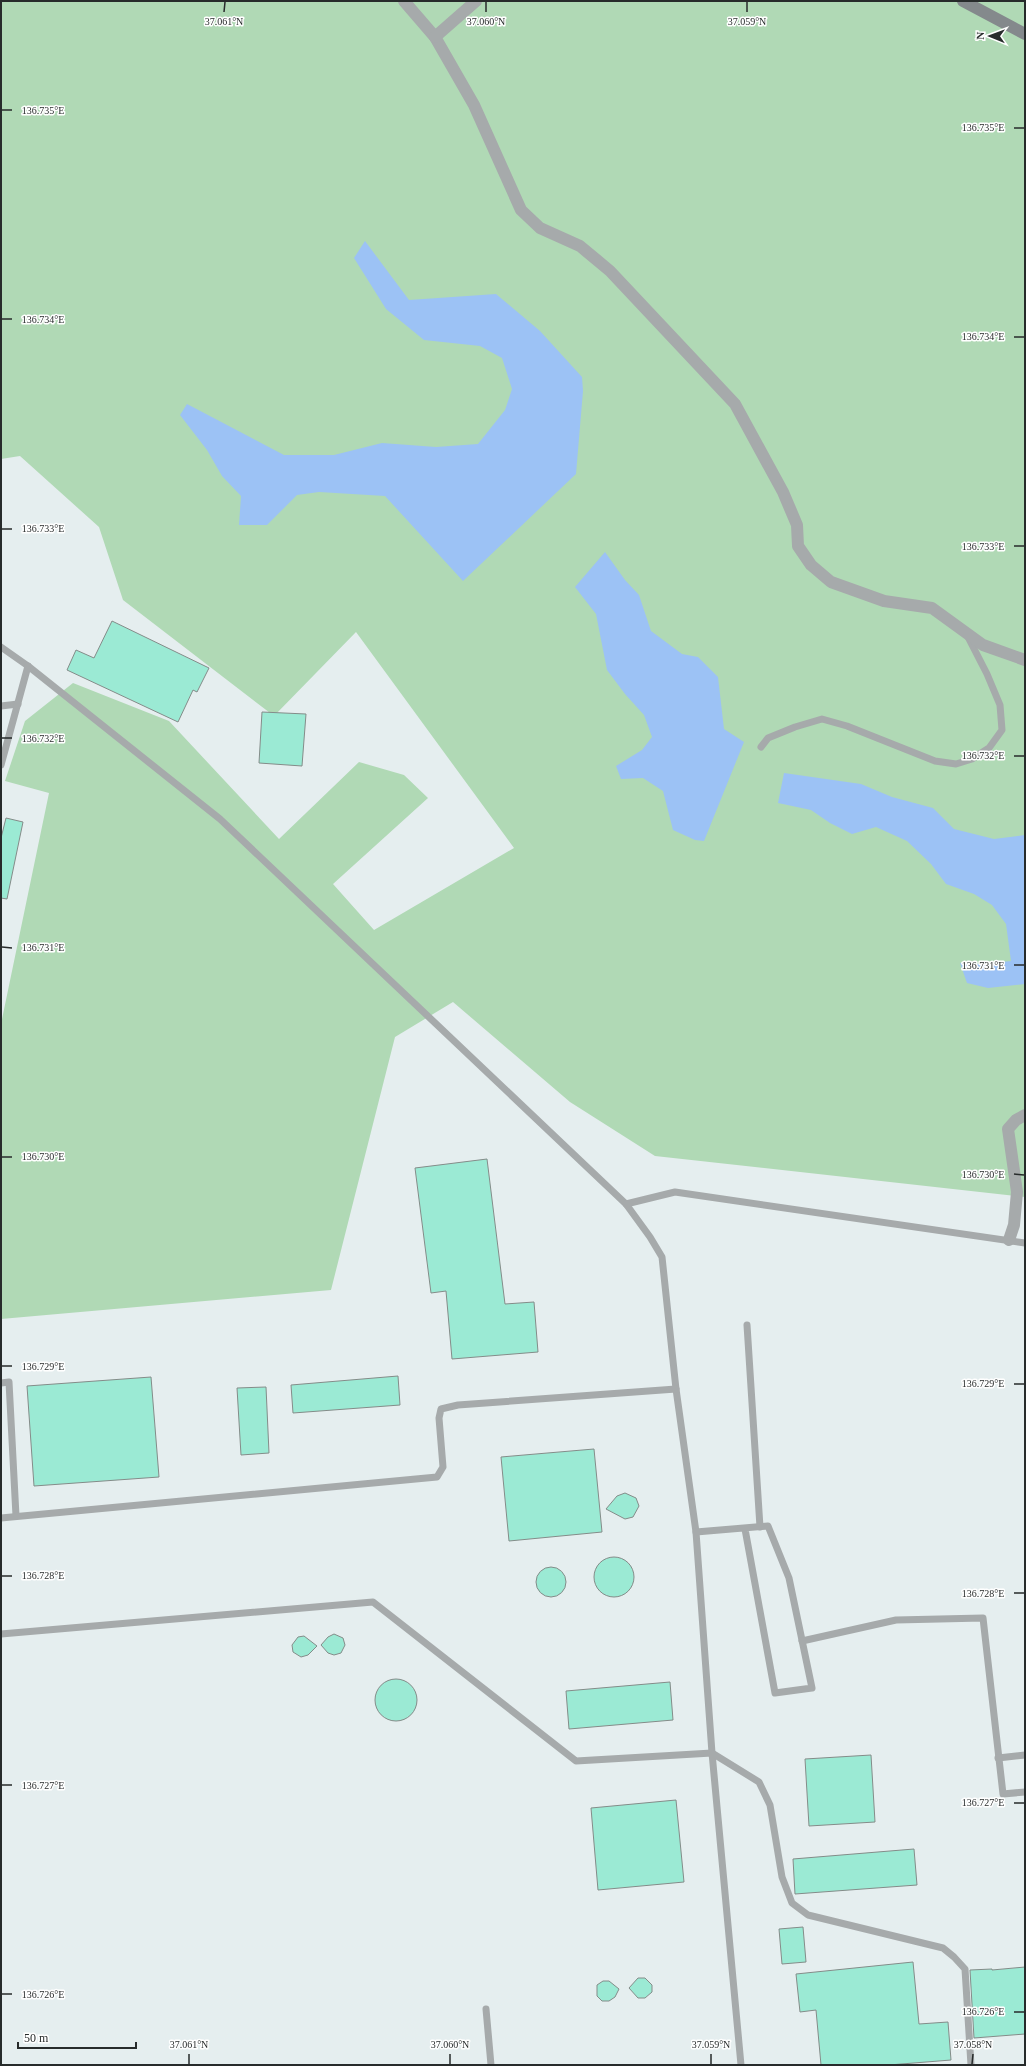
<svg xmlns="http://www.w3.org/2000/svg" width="1026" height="2066" font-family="'Times New Roman',serif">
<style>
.green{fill:#b0d9b5}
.water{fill:#9cc2f5}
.building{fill:#9bead4;stroke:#848c89}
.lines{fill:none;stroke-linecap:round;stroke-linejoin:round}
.lane{stroke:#a6aaab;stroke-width:7}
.street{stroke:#a6aaab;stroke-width:12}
.secondary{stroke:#84898c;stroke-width:12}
.ticks{fill:none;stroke:#272b2b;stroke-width:1.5}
.ticks-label{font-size:10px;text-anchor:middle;fill:#272b2b;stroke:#fff;stroke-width:3;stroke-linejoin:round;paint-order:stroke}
</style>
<rect width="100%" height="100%" fill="#e5eeef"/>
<path class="green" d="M1,1H1025V1197L655,1156L570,1102L453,1002L395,1037L331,1290L1,1319V1024L49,793L5,781L25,721L73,683L169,721L279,839L359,762L404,775L428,798L333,884L374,930L514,848L356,632L274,716L123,600L99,527L20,456L1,459Z"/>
<g class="water">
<path d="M365,241L409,300L496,294L540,331L582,377L583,391L576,474L463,581L385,496L319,492L297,495L267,525H239L241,496L222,476L207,450L180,415L187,404L284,455H334L382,443L436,447L478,444L505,410L512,389L502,358L480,346L424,340L386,309L354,258Z"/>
<path d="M605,552L625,580L639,595L651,631L682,654L698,657L718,677L724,729L744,742L704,841L695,840L673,830L663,791L643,778L621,779L616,766L642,750L652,737L644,715L625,694L607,670L596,614L575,587Z"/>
<path d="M784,773L861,784L892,797L933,808L954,829L994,839L1025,835V984L988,988L967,983L960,963L984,964L1011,961L1006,924L992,905L974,894L946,884L931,864L907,841L876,827L852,834L830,823L811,810L778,803Z"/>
</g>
<g class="building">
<path d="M112,621L209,668L197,692L193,690L178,722L67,670L76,650L94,658Z"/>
<path d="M262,712L306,714L302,766L259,763Z"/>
<path d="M6,818L23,822L7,899L1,898V838Z"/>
<path d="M487,1159L505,1304L534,1302L538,1352L452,1359L446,1291L431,1293L415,1168Z"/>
<path d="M398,1376L400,1405L293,1413L291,1385Z"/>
<path d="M151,1377L159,1477L34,1486L27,1386Z"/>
<path d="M266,1387L269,1453L241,1455L237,1388Z"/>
<path d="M594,1449L602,1532L509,1541L501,1457Z"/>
<path d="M625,1493L636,1498L639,1506L633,1517L625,1519L606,1509L617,1496Z"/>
<circle cx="614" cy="1577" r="20"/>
<circle cx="551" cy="1582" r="15"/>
<path d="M334,1634L343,1638L345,1645L341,1653L334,1655L328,1653L321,1645L328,1637Z"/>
<path d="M304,1636L317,1646L308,1655L301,1657L293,1652L292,1645L298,1637Z"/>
<circle cx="396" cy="1700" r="21"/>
<path d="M670,1682L673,1720L569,1729L566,1691Z"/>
<path d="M871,1755L875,1822L809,1826L805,1759Z"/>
<path d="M676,1800L684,1882L598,1890L591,1808Z"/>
<path d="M914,1849L917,1885L795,1894L793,1859Z"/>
<path d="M803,1927L806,1962L782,1964L779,1929Z"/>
<path d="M913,1962L919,2024L948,2022L951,2060L889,2065H821L816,2010L800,2012L796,1974Z"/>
<path d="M1025,1967V2034L974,2038L970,1970L992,1969V1970Z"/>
<path d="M638,1978H645L652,1985V1992L645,1998H638L629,1988Z"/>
<path d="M603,1981H609L619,1989L615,1997L609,2001H602L597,1996V1985Z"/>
</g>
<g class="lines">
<g class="lane">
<path d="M1,647L28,666L220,819L626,1204L650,1237L662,1257L676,1389L696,1532L712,1753L741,2065"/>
<path d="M1,706L18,704"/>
<path d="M761,747L768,738L795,727L822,719L847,726L935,761L956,764L972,759L989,748L1002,730L1000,705L987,674L968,637"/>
<path d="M1,765L28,666"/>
<path d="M626,1204L675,1192L1025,1243"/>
<path d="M747,1325L760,1527"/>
<path d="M1,1383L9,1382L16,1516"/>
<path d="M1,1518L437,1477L443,1467L439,1418L441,1409L458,1405L676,1389"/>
<path d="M696,1532L768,1526L789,1578L812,1688L775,1693L745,1529"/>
<path d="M1,1634L373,1602L576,1761L712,1753L759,1782L770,1805L782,1877L792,1903L808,1915L943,1948L954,1957L965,1969L971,2065"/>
<path d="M802,1641L896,1620L983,1618L1003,1794L1025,1792"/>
<path d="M998,1758L1025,1755"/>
<path d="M486,2009L491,2065"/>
</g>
<g class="street">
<path d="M404,1L435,37L474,105L521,210L540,228L580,246L610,271L735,404L783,492L797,525L798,546L811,565L831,582L884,601L932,608L983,645L1025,660"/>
<path d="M435,37L476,1"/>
<path d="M1009,1240L1014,1225L1017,1192L1008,1129L1016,1120L1025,1115"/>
</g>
<path class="secondary" d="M963,1L1025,34"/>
</g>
<path class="ticks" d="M224,12L225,2M486,12V2M747,12V2M2,110H12M1014,128H1024M2,319H12M1014,337H1024M2,529H12M1014,546H1024M2,738H12M1014,756H1024M2,947L12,948M1014,965H1024M2,1157H12M1014,1174L1024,1175M2,1366H12M1014,1384H1024M2,1576H12M1014,1593H1024M2,1785H12M1014,1803H1024M2,1994H12M1014,2012H1024M189,2064V2054M450,2064V2054M711,2064V2054M972,2064L973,2054"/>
<g class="ticks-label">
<text x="224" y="25">37.061°N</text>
<text x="486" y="25">37.060°N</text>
<text x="747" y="25">37.059°N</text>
<text x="43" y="114">136.735°E</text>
<text x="983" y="131">136.735°E</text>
<text x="43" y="323">136.734°E</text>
<text x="983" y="340">136.734°E</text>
<text x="43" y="532">136.733°E</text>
<text x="983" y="550">136.733°E</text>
<text x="43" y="742">136.732°E</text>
<text x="983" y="759">136.732°E</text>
<text x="43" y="951">136.731°E</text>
<text x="983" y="969">136.731°E</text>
<text x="43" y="1160">136.730°E</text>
<text x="983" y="1178">136.730°E</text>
<text x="43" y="1370">136.729°E</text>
<text x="983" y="1387">136.729°E</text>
<text x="43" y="1579">136.728°E</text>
<text x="983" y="1597">136.728°E</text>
<text x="43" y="1789">136.727°E</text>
<text x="983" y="1806">136.727°E</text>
<text x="43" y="1998">136.726°E</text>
<text x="983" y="2015">136.726°E</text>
<text x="189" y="2048">37.061°N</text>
<text x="450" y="2048">37.060°N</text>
<text x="711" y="2048">37.059°N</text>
<text x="973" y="2048">37.058°N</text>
</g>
<rect width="1026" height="2066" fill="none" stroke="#272b2b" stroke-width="4"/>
<g transform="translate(990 36) rotate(271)" stroke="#ffffff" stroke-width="3" paint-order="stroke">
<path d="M0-3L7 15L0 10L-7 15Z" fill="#272b2b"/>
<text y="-6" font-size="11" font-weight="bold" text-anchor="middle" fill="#272b2b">N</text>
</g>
<path d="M18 2042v6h118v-6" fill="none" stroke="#272b2b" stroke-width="2"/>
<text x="24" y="2042" font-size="12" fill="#272b2b" stroke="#ffffff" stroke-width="3" paint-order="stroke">50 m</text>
</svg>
